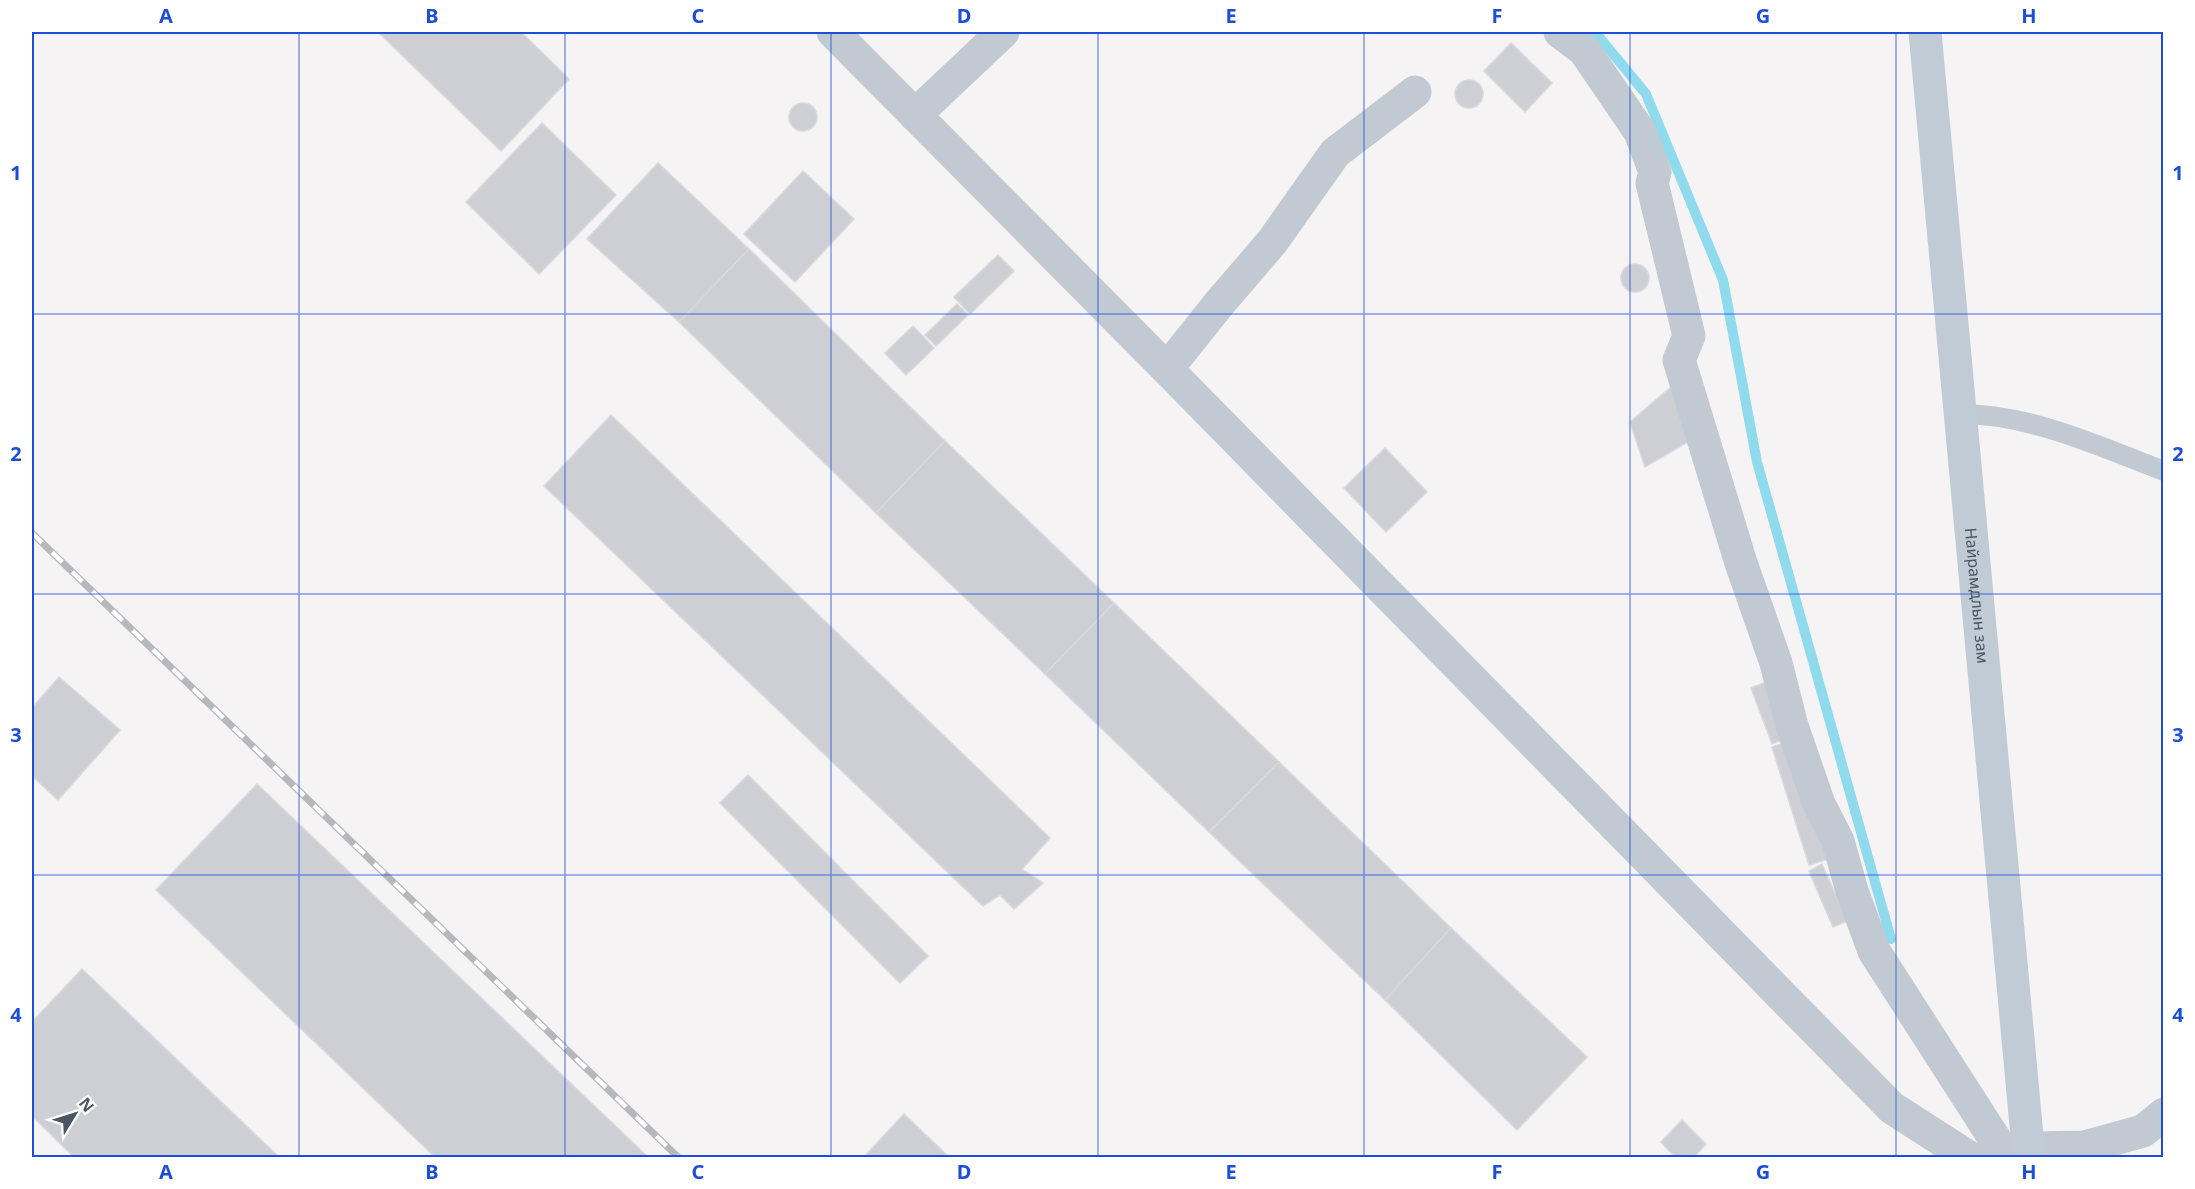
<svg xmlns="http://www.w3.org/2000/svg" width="2195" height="1189" font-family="'Noto Sans',sans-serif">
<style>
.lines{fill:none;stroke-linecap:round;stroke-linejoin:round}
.stream{stroke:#90daee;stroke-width:10}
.building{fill:#cdcfd5;stroke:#d7d9de;stroke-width:1.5}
.service{stroke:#c1cad2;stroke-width:20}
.minor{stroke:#c1cad2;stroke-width:33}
.secondary{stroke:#c1cbd6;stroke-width:33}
.rail-casing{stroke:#b5b8bd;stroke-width:7}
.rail{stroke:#fff;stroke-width:4.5;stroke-dasharray:14;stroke-linecap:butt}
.grid{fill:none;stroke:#1d4ed8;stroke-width:1.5;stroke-opacity:0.55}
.labels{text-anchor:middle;stroke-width:4.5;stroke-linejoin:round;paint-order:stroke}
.street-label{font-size:16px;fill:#4a5661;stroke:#fff}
.neatline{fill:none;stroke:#1d4ed8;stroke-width:2}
.grid-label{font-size:20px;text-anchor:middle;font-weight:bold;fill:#1d4ed8}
</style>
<rect width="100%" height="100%" fill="#f5f3f3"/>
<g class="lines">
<path class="stream" d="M1595,32L1646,94L1723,280L1757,462L1891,939"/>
</g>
<g class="building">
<path d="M378,32H521L569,79L501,151Z"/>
<path d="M1511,43L1552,83L1525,112L1484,71Z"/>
<circle cx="1469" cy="94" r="14"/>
<circle cx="803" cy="117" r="14"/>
<path d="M542,123L616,195L539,274L466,202Z"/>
<path d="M658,163L749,249L679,322L587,239Z"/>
<path d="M803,171L854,219L795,282L744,234Z"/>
<path d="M749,249L945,441L876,513L679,322Z"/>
<path d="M998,255L1014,271L970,314L954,297Z"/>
<circle cx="1635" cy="278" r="14"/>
<path d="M957,304L968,315L936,346L925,335Z"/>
<path d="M913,326L934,348L906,375L885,353Z"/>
<path d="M1671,387L1688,442L1645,467L1630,422Z"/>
<path d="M611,415L1050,838L1022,869L1043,883L1014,909L1000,895L983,906L544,486Z"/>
<path d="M945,441L1114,603L1045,674L876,513Z"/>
<path d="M1385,448L1427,492L1386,532L1344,488Z"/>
<path d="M1114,603L1279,762L1209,832L1045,674Z"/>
<path d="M59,677L120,730L58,800L32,776V708Z"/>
<path d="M1766,682L1787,738L1772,744L1751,688Z"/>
<path d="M1790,741L1828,859L1809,865L1772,747Z"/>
<path d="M1279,762L1451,928L1385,1000L1209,832Z"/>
<path d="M748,775L928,956L900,983L720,803Z"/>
<path d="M257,784L649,1158H436L156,890Z"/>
<path d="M1822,864L1847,921L1833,927L1809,871Z"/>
<path d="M1451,928L1587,1057L1517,1130L1385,1000Z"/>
<path d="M82,969L280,1158H75L32,1116V1022Z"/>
<path d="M904,1114L950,1158H863Z"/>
<path d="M1682,1120L1706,1144L1693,1158H1676L1661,1142Z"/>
</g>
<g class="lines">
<path class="service" d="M1960,414C2030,414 2099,446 2164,471"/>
<g class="minor">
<path d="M833,32L1167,369L1892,1108L1970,1158"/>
<path d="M1560,32L1584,50L1640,132L1655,172L1652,183L1689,336L1679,360L1741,563L1776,663L1792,726L1819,804L1838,841L1852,891L1874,951L2007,1158"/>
<path d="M915,115L1003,32"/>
<path d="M1167,369L1218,305L1272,242L1335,153L1415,92"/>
<path d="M2028,1148L2085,1147L2143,1131L2164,1114"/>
</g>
<path class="secondary" id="s1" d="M1925,32L2029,1158"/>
<defs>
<path id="rail" d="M32,533L679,1158"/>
</defs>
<use href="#rail" class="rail-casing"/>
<use href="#rail" class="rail"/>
</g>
<path class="grid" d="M299,32V1158M565,32V1158M831,32V1158M1098,32V1158M1364,32V1158M1630,32V1158M1896,32V1158M32,314H2164M32,594H2164M32,875H2164"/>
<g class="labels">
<g class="street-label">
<text dy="6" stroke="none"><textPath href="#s1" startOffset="566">Найрамдлын зам</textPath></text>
</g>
</g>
<rect width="2195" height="1189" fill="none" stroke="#ffffff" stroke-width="66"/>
<g transform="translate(75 1114) rotate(52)" stroke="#ffffff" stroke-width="4.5" paint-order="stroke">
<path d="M0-4.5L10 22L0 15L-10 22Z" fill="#4a5661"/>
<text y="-9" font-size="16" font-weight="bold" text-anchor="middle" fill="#4a5661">N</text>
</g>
<rect x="33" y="33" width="2129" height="1123" class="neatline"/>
<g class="grid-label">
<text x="166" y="23">A</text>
<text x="432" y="23">B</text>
<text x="698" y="23">C</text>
<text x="964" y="23">D</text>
<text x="1231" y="23">E</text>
<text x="1497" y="23">F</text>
<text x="1763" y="23">G</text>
<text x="2029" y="23">H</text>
<text x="16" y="180">1</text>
<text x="2178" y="180">1</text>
<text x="16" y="461">2</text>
<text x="2178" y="461">2</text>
<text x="16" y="742">3</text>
<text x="2178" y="742">3</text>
<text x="16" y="1022">4</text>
<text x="2178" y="1022">4</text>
<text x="166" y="1179">A</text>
<text x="432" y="1179">B</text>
<text x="698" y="1179">C</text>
<text x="964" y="1179">D</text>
<text x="1231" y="1179">E</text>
<text x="1497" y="1179">F</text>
<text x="1763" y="1179">G</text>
<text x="2029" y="1179">H</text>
</g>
</svg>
